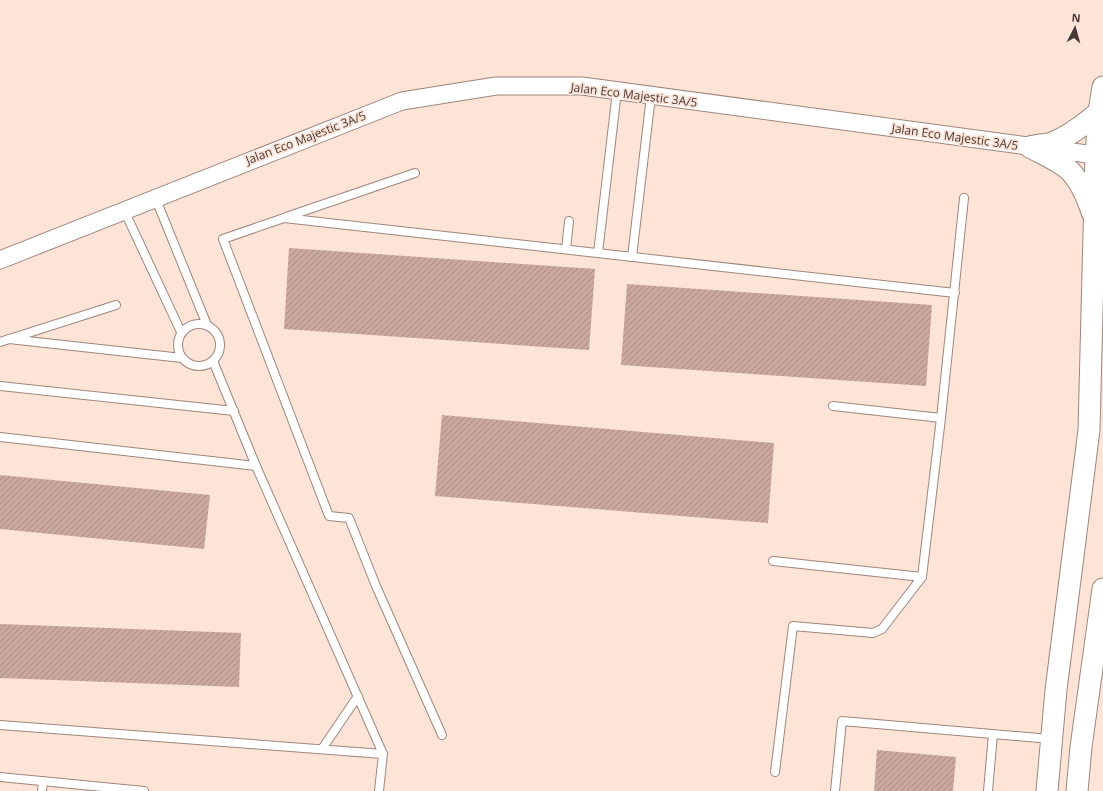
<svg xmlns="http://www.w3.org/2000/svg" width="1103" height="791" font-family="'Open Sans',sans-serif">
<style>
.building{fill:url(#building-hatch)}
.lines{fill:none;stroke-linecap:round;stroke-linejoin:round}
.service-casing{stroke:#9e867b;stroke-width:10}
.minor-casing{stroke:#9e867b;stroke-width:19}
.tertiary-casing{stroke:#9e867b;stroke-width:23}
.service{stroke:#fff;stroke-width:8}
.minor{stroke:#fff;stroke-width:17}
.tertiary{stroke:#fff;stroke-width:21}
.labels{text-anchor:middle;stroke-width:3.5;stroke-linejoin:round;paint-order:stroke}
.street-label{font-size:12px;fill:#443934;stroke:#fee3d7}
</style>
<defs>
<pattern id="building-hatch" width="6" height="6" patternUnits="userSpaceOnUse"><rect width="6" height="6" fill="#caa8a0"/><path d="M-1 1l2-2M0 6l6-6M5 7l2-2" fill="none" stroke="#a68a83"/></pattern>
</defs>
<rect width="100%" height="100%" fill="#fee3d7"/>
<g class="building">
<path d="M289,248L595,269L589,350L284,329Z"/>
<path d="M627,284L932,305L926,386L621,365Z"/>
<path d="M442,415L774,443L768,523L435,496Z"/>
<path d="M0,475L210,495L204,549L0,529Z"/>
<path d="M0,624L241,633L239,687L0,678Z"/>
<path d="M877,750L956,757L953,791H874Z"/>
</g>
<g class="lines">
<defs>
<g id="service">
<path d="M155,197L207,325"/>
<path d="M124,210L181,332"/>
<path d="M286,217L415,173"/>
<path d="M566,249L569,221"/>
<path d="M598,253L617,91"/>
<path d="M632,257L651,96"/>
<circle cx="199" cy="345" r="21"/>
<path d="M9,339L182,358"/>
<path d="M0,342L116,305"/>
<path d="M0,386L234,411"/>
<path d="M833,406L941,418"/>
<path d="M0,437L256,466"/>
<path d="M773,561L922,577L941,418L964,198"/>
<path d="M0,725L383,754L256,466L213,361"/>
<path d="M442,735L376,586L349,518L329,516L223,239L284,218L955,293"/>
<path d="M322,749L358,696"/>
<path d="M775,772L793,626L873,633L882,629L922,577"/>
<path d="M0,777L144,791"/>
<path d="M42,791L43,781"/>
<path d="M379,791L383,754"/>
<path d="M835,791L842,721L1051,739"/>
<path d="M988,791L993,734"/>
</g>
<path id="minor" d="M0,260L402,101L496,86H582L1103,156"/>
<g id="tertiary">
<path d="M1030,147C1041,153 1059,161 1068,169C1080,180 1087,197 1092,212"/>
<path d="M1030,147C1037,145 1045,145 1052,143C1070,136 1085,124 1099,112"/>
<path d="M1047,791L1056,690L1089,430L1096,155L1099,112L1103,87"/>
<path d="M1077,791L1081,747L1103,589"/>
</g>
</defs>
<use href="#service" class="service-casing"/>
<use href="#minor" class="minor-casing"/>
<use href="#tertiary" class="tertiary-casing"/>
<use href="#service" class="service"/>
<use href="#minor" class="minor"/>
<use href="#tertiary" class="tertiary"/>
</g>
<g class="labels">
<g class="street-label">
<text transform="translate(634 95) rotate(7)" y="4">Jalan Eco Majestic 3A/5</text>
<text transform="translate(955 137) rotate(8)" y="4">Jalan Eco Majestic 3A/5</text>
<text transform="translate(306 138) rotate(-21)" y="4">Jalan Eco Majestic 3A/5</text>
</g>
</g>
<g transform="translate(1075 28) rotate(6)" stroke="#fee3d7" stroke-width="3" paint-order="stroke">
<path d="M0-3L7 15L0 10L-7 15Z" fill="#443934"/>
<text y="-6" font-size="11" font-weight="bold" text-anchor="middle" fill="#443934">N</text>
</g>
</svg>
